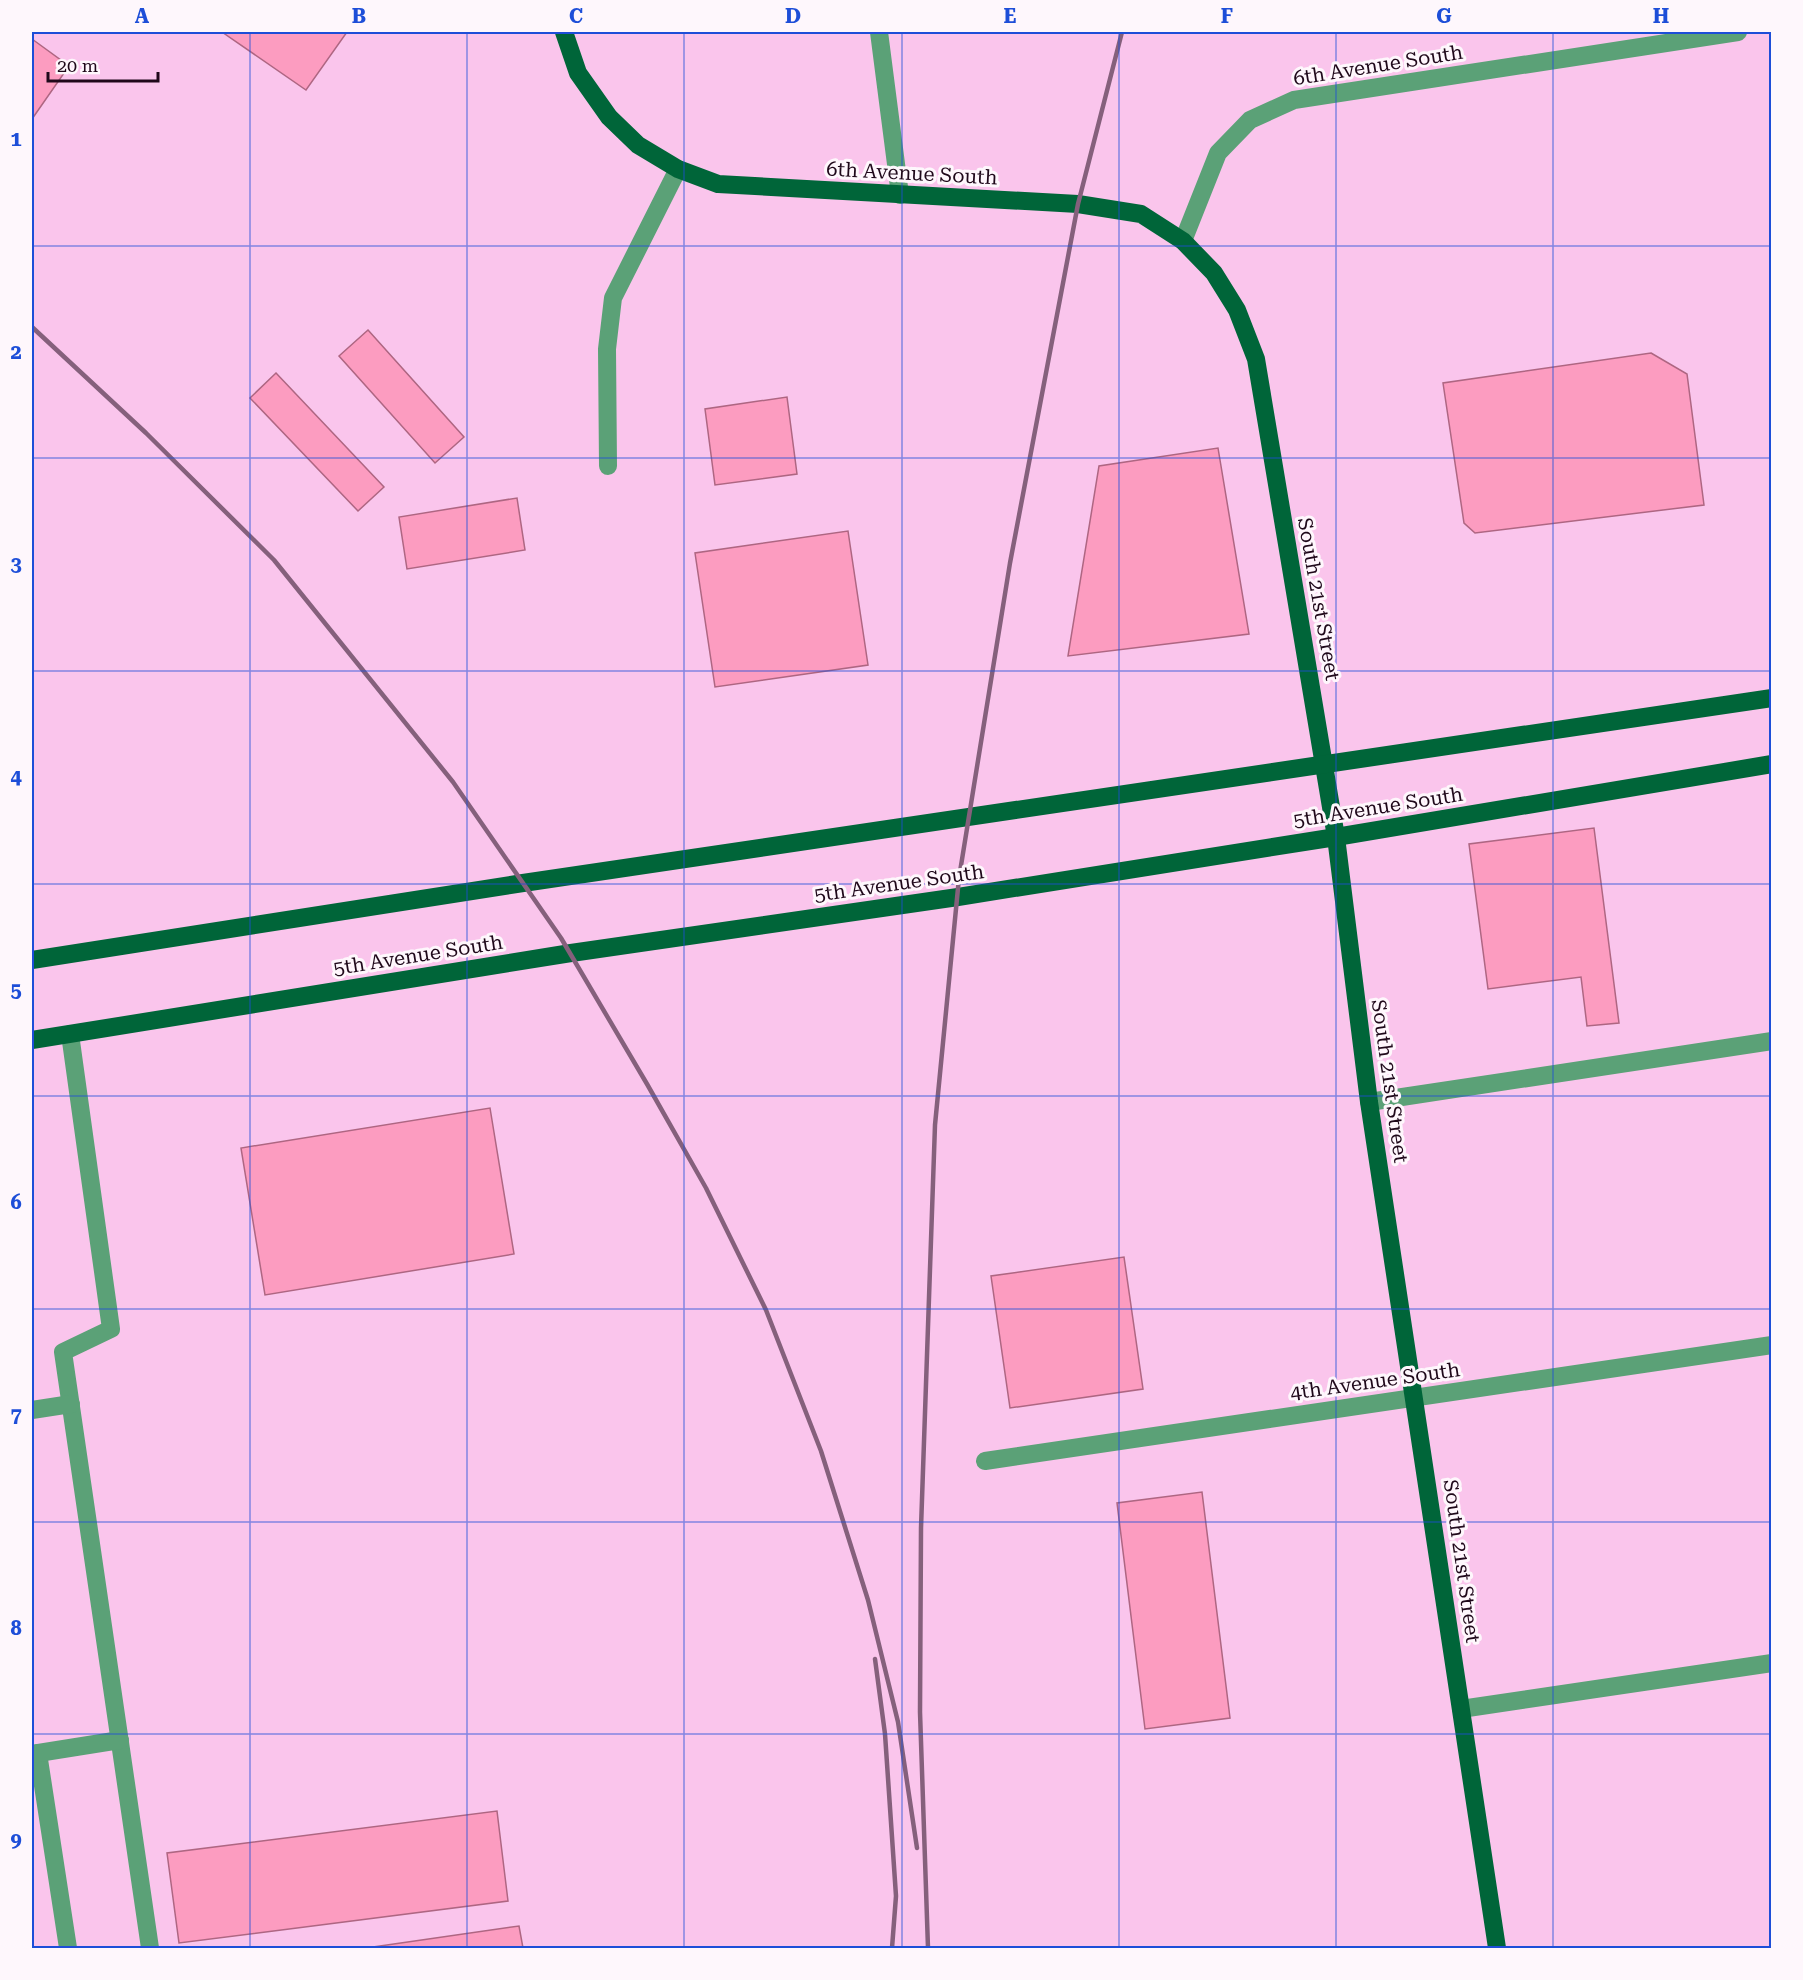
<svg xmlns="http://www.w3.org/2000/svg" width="1803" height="1980" font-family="'Roboto Serif',serif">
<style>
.building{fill:#fc9cc0;stroke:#ae6682;stroke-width:1.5}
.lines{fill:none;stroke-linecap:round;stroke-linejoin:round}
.minor{stroke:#5ba177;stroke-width:18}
.major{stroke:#006539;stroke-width:18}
.rail{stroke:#85607c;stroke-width:4.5}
.grid{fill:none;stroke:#1d4ed8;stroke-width:1.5;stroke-opacity:0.55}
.labels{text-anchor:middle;stroke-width:6;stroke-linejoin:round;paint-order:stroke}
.street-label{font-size:20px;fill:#1f081a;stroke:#fef7fc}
.neatline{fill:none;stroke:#1d4ed8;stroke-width:2}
.grid-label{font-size:20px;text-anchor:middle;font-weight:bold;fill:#1d4ed8}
</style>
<rect width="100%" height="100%" fill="#fac5ec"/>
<g class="building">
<path d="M222,32H347L306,90Z"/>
<path d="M32,39L69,66L32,119Z"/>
<path d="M368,330L464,437L435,463L339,356Z"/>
<path d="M1651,353L1687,374L1704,505L1475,533L1464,523L1443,383Z"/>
<path d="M276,373L384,487L358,511L250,398Z"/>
<path d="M787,397L797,474L715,485L705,409Z"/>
<path d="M1218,448L1249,634L1068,656L1099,466Z"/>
<path d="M517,498L525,550L407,569L399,517Z"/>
<path d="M848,531L868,665L715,687L695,553Z"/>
<path d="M1594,828L1619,1023L1587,1026L1581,977L1488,989L1469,844Z"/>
<path d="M490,1108L514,1254L265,1295L241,1148Z"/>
<path d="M1124,1257L1143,1389L1010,1408L991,1276Z"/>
<path d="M1202,1492L1230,1718L1145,1729L1117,1503Z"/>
<path d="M497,1811L508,1901L179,1943L167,1853Z"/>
<path d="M519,1926L523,1948H366Z"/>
</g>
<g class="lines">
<g class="minor">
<path d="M879,32L900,195"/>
<path d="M1183,241L1218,153L1250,120L1294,100L1738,32"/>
<path d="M608,466L607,349L613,298L678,169"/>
<path d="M70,1034L111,1329L63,1352L150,1948"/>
<path d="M1369,1102L1772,1041"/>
<path d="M32,1410L71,1404"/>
<path d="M985,1461L1772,1345"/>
<path d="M1461,1709L1772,1663"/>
<path d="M38,1753L68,1948"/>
<path d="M32,1754L120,1740"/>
</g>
<g class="major">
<path d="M564,32L578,73L609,117L638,145L678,169L718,184L1078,204L1141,214L1183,241L1214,273L1237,310L1256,359L1336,837L1369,1102L1497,1948"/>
<path d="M32,960L523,883L1772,698"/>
<path d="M32,1040L571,953L958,897L1336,837L1772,764"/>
</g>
<g class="rail">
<path d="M32,327L146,433L274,560L453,782L561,938L647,1084L706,1188L766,1310L821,1451L868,1600L898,1722L917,1848"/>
<path d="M875,1659L885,1734L896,1896L892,1948"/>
<path d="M928,1948L920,1712L921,1528L935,1125L959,878L1010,563L1078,204L1122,32"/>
</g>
</g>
<path class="grid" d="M250,32V1948M467,32V1948M684,32V1948M902,32V1948M1119,32V1948M1336,32V1948M1553,32V1948M32,246H1772M32,458H1772M32,671H1772M32,884H1772M32,1096H1772M32,1309H1772M32,1522H1772M32,1734H1772"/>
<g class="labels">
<g class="street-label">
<text transform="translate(1378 65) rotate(-9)" y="7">6th Avenue South</text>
<text transform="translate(912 173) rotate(3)" y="7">6th Avenue South</text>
<text transform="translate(1319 599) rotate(80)" y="7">South 21st Street</text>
<text transform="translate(1378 807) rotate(-9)" y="7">5th Avenue South</text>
<text transform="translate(899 883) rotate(-8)" y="7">5th Avenue South</text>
<text transform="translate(418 955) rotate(-9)" y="7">5th Avenue South</text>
<text transform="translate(1390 1081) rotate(82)" y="7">South 21st Street</text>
<text transform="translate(1375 1381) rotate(-8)" y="7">4th Avenue South</text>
<text transform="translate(1462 1561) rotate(82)" y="7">South 21st Street</text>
</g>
</g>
<rect width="1803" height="1980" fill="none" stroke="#fef7fc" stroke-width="66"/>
<path d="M48 72v9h110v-9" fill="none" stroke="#1f081a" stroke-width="3"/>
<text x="57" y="72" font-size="18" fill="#1f081a" stroke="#fef7fc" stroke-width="4.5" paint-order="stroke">20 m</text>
<rect x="33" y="33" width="1737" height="1914" class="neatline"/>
<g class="grid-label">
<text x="142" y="23">A</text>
<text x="359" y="23">B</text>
<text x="576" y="23">C</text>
<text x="793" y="23">D</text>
<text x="1010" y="23">E</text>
<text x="1227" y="23">F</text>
<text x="1444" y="23">G</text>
<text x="1661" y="23">H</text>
<text x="16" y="146">1</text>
<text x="16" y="359">2</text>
<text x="16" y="571">3</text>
<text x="16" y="784">4</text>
<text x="16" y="997">5</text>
<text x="16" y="1209">6</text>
<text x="16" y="1422">7</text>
<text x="16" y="1635">8</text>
<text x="16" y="1847">9</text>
</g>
</svg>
